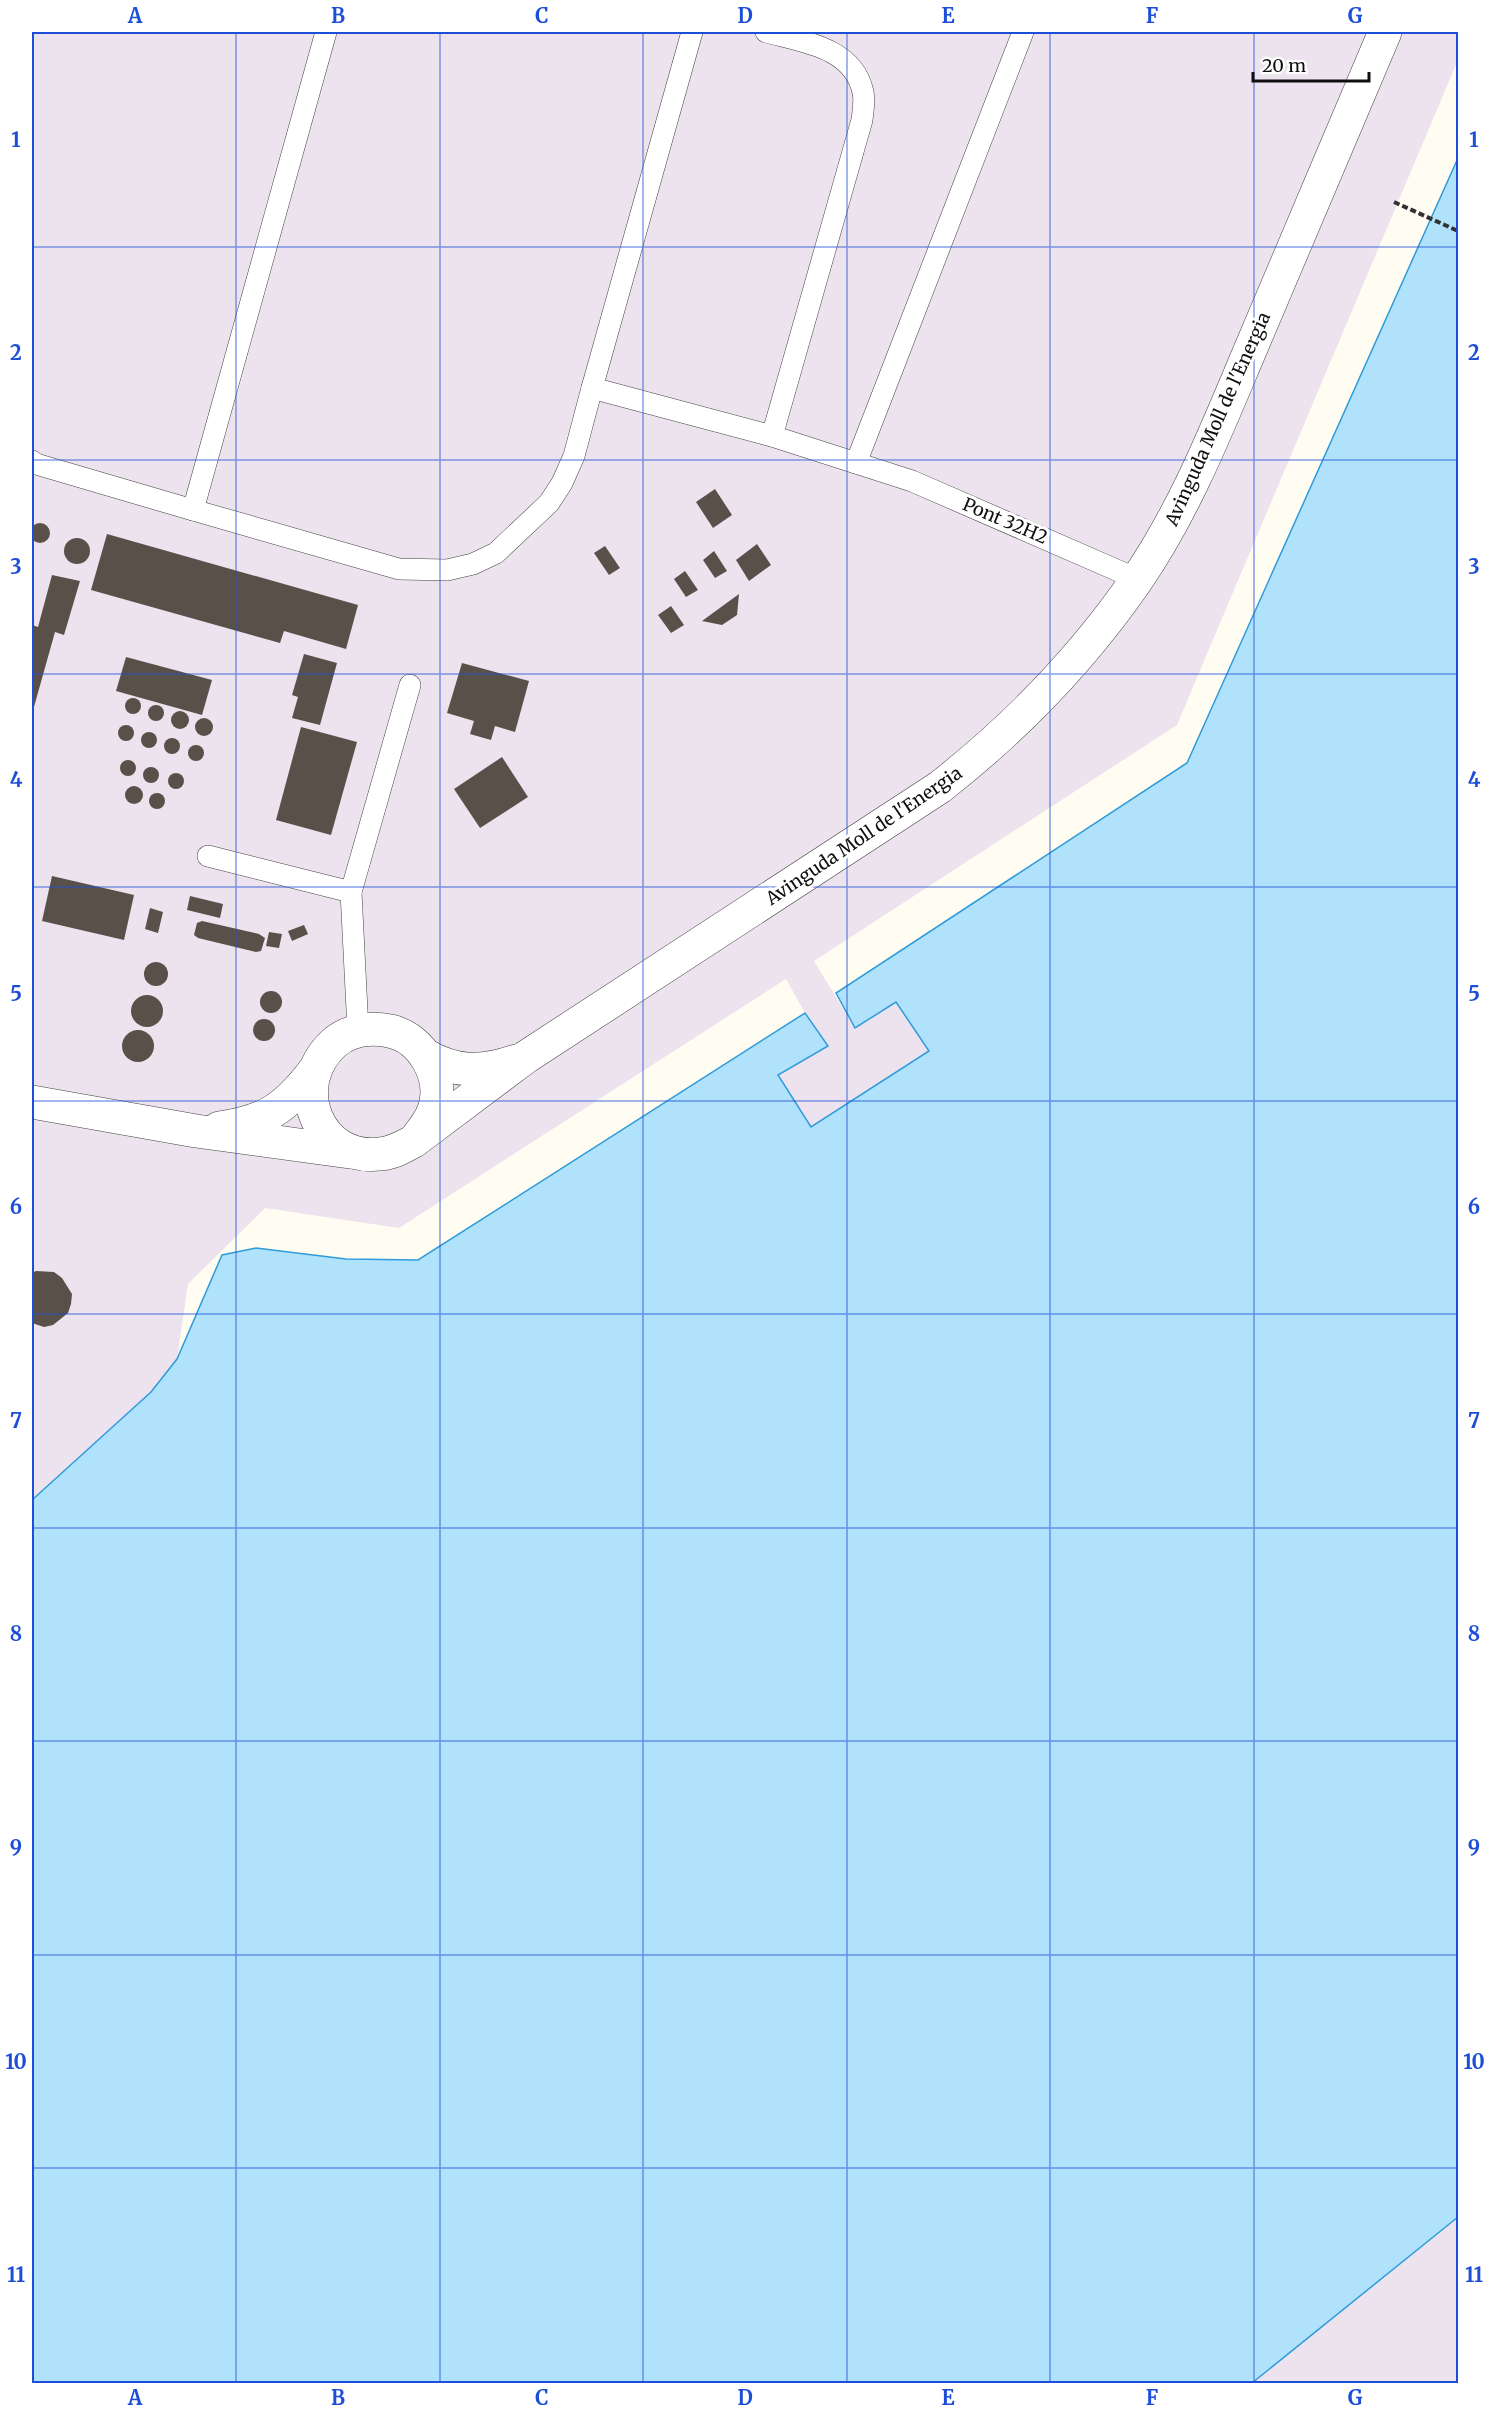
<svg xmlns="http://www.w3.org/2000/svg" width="1490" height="2415" font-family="Merriweather,serif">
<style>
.industrial{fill:#ede3ee}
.water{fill:#b0e2fc;stroke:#2f9bdb;stroke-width:1.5}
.building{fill:#59504a}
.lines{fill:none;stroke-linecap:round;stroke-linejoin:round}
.lane-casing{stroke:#424242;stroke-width:22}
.street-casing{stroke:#424242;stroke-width:34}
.path{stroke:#313131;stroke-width:4;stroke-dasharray:6 3;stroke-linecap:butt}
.lane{stroke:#fff;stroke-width:21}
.street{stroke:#fff;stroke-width:33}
.grid{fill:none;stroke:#1d4ed8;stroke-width:1.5;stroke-opacity:0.55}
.labels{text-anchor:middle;stroke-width:6;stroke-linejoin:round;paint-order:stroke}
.street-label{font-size:18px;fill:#0f0f0f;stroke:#fff}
.neatline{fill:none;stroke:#1d4ed8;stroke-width:2}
.grid-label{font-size:20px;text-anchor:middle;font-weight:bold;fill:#1d4ed8}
</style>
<rect width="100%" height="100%" fill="#fffcf1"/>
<g class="industrial">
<path d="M32,32H1458V60L1177,725L814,961L855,1028L896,1001L930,1051L811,1127L778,1075L827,1045L805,1013L786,979L399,1228L265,1208L188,1284L177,1359L151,1392L32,1500Z"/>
<path d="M1458,2217V2383H1252Z"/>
</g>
<path class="water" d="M1458,158V2217L1252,2383H32V1500L151,1392L177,1359L222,1255L256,1248L346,1259L418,1260L805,1013L828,1046L778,1075L811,1127L929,1051L896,1002L855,1028L836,993L1187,763Z"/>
<g class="building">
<path d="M715,489L732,515L713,528L696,502Z"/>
<circle cx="40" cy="533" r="10"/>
<path d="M107,534L358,605L346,649L284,631L280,643L91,590Z"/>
<circle cx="77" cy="551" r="13"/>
<path d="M757,544L771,565L749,581L736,560Z"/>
<path d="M605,546L620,568L609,575L594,553Z"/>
<path d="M714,551L727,571L715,578L703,560Z"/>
<path d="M685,571L698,590L686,597L674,579Z"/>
<path d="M52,575L80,581L64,635L55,632L32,714V625L38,627Z"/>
<path d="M739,594L737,615L722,625L702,621Z"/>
<path d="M671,606L684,625L671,633L658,615Z"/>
<path d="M304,654L337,663L320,725L292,718L298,697L292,695Z"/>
<path d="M126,657L212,680L202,715L116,691Z"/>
<path d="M462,663L529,681L515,732L495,726L491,740L470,734L474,721L447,713Z"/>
<circle cx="133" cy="706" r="8"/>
<circle cx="156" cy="713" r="8"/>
<circle cx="180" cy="720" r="9"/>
<circle cx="204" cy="727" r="9"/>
<circle cx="126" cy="733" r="8"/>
<path d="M301,727L357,742L331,835L276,820Z"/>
<circle cx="149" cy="740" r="8"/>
<circle cx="172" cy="746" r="8"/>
<circle cx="196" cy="753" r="8"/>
<path d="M502,757L528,797L480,828L454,789Z"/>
<circle cx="128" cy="768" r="8"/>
<circle cx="151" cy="775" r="8"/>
<circle cx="176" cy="781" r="8"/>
<circle cx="134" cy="795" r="9"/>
<circle cx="157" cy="801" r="8"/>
<path d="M52,876L134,895L124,940L42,921Z"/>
<path d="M190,896L223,904L220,918L187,910Z"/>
<path d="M150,908L163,912L158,933L145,929Z"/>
<path d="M202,921L259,934L265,938L261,951L256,952L198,938L194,935L197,923Z"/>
<path d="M304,925L308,934L292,941L288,931Z"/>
<path d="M269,932L282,934L279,948L266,946Z"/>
<circle cx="156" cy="974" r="12"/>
<circle cx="271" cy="1002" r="11"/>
<circle cx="147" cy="1011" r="16"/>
<circle cx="264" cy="1030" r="11"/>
<circle cx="138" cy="1046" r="16"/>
<path d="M36,1271L54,1272L62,1278L72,1294L71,1304L68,1313L53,1325L44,1327L32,1323V1273Z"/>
</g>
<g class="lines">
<defs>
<g id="lane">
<path d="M326,32L193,510L399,569L447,570L473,564L496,553L549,503L562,483L574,456L592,388L772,436L912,481L1137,579"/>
<path d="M766,32C803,42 853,47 863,92C865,101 863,111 862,120L772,436"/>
<path d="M592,388L692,32"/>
<path d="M32,461L36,464L193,510"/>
<path d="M856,463L1023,32"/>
<path d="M208,856L351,892"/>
<path d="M358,1030L351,892L410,685"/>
</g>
<g id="street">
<path d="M425,1055C456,1073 482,1073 516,1061"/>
<path d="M32,1102L196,1131L350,1152"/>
<path d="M219,1128C265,1122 286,1108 314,1071"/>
<path d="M414,1141C422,1131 430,1122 434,1110C445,1078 423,1038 390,1031C370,1027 349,1030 334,1043C287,1086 319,1162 380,1154C393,1153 403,1147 414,1141L526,1057L940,787C1015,728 1082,659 1136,581C1187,507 1219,423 1254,341C1298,238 1341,135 1385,32"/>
</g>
</defs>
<use href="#lane" class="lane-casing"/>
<use href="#street" class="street-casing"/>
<path class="path" d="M1394,202L1458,231"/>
<use href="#lane" class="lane"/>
<use href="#street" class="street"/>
</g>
<path class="grid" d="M236,32V2384M440,32V2384M643,32V2384M847,32V2384M1050,32V2384M1254,32V2384M32,247H1458M32,460H1458M32,674H1458M32,887H1458M32,1101H1458M32,1314H1458M32,1528H1458M32,1741H1458M32,1955H1458M32,2168H1458"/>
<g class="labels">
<g class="street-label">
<text transform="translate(1218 419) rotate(-66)" y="6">Avinguda Moll de l'Energia</text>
<text transform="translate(1005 521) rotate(23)" y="6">Pont 32H2</text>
<text transform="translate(864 836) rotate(-34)" y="6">Avinguda Moll de l'Energia</text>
</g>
</g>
<rect width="1490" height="2415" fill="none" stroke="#ffffff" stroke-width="66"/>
<path d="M1253 72v9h116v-9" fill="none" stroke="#0f0f0f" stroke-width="3"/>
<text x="1262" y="72" font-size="18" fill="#0f0f0f" stroke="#ffffff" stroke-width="4.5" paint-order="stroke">20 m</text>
<rect x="33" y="33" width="1424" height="2349" class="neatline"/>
<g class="grid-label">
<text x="135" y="23">A</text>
<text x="338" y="23">B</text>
<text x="542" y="23">C</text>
<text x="745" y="23">D</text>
<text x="948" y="23">E</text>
<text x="1152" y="23">F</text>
<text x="1355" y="23">G</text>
<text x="16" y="147">1</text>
<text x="1474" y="147">1</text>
<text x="16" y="360">2</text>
<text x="1474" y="360">2</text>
<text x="16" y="574">3</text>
<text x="1474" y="574">3</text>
<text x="16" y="787">4</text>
<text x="1474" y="787">4</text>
<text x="16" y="1001">5</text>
<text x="1474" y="1001">5</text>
<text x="16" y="1214">6</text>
<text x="1474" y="1214">6</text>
<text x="16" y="1428">7</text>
<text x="1474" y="1428">7</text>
<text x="16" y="1641">8</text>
<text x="1474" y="1641">8</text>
<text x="16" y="1855">9</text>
<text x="1474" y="1855">9</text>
<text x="16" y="2069">10</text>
<text x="1474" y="2069">10</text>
<text x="16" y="2282">11</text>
<text x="1474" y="2282">11</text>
<text x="135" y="2405">A</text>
<text x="338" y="2405">B</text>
<text x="542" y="2405">C</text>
<text x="745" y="2405">D</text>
<text x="948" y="2405">E</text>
<text x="1152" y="2405">F</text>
<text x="1355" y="2405">G</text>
</g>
</svg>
